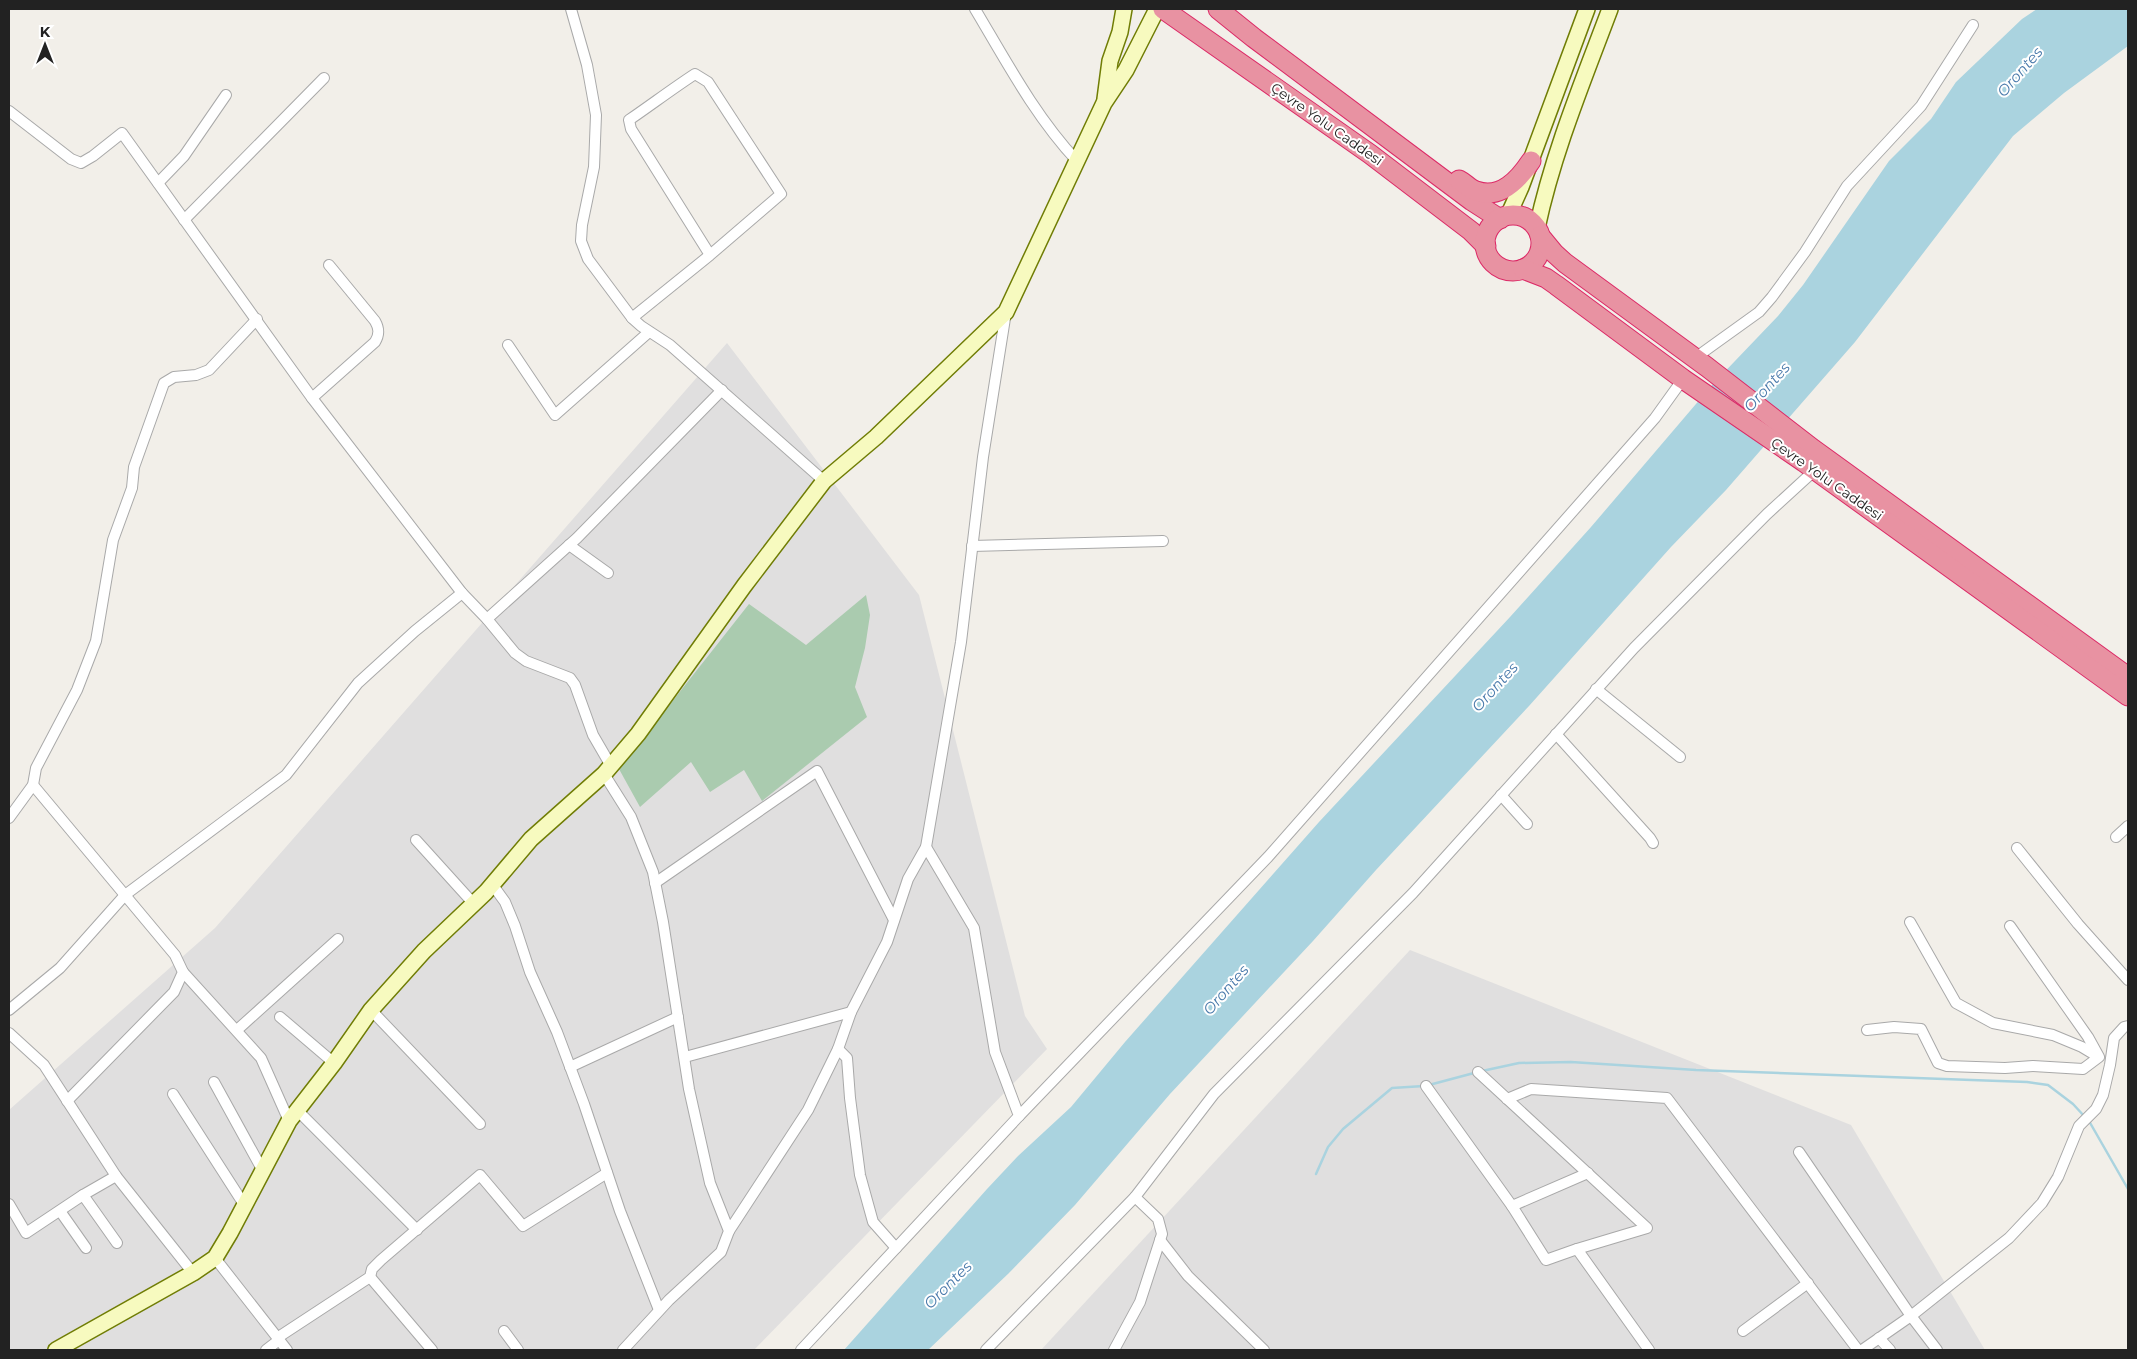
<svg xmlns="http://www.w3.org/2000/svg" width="2137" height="1359" font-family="Montserrat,sans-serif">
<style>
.residential{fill:#e0dfdf}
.cemetery{fill:#aacbaf}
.water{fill:#aad3df}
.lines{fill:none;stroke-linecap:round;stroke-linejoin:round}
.stream{stroke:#aad3df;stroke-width:2.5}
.street-casing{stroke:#a9a9a9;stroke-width:12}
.secondary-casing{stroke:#707d05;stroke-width:18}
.highway-casing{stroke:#dc2a67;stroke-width:21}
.street{stroke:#fff;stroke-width:10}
.secondary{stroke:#f7fabf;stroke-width:15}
.highway{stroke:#e892a2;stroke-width:19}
.labels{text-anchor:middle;stroke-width:4;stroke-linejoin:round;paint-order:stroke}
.street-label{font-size:14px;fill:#222;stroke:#fff}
.water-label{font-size:15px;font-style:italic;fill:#4a7aab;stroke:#fff}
</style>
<rect width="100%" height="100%" fill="#f2efe9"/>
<g class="residential">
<path d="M727,343L919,595L1025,1016L1047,1049L754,1350H9V1110L215,928Z"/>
<path d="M1410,950L1851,1125L1985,1350H1041Z"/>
</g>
<path class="cemetery" d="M866,595L870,615L865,648L855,687L867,717L762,801L744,770L710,792L691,762L640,807L619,769L749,604L806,645Z"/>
<path class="water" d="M2037,9H2128V46L2064,93L2013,136L1855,342L1726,490L1671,547L1529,706L1376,870L1313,941L1170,1094L1075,1205L1009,1273L928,1350H844L987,1189L1018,1156L1071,1107L1125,1042L1319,822L1510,617L1591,527L1713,384L1778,316L1803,285L1889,161L1931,119L1956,82L2022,19Z"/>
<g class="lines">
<g class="stream">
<path d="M1482,1071L1519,1063L1571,1062L1696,1070L2027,1082L2048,1085L2073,1104L2085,1117"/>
<path d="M1429,1085L1474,1073"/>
<path d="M2089,1121L2128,1189"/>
<path d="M1316,1174L1328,1147L1343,1129L1392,1088L1424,1086"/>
</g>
<defs>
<g id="street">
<path d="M571,9L587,65L596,115L594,167L582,225L581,241L588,259L632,318"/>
<path d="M975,9C1006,61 1035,116 1077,161"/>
<path d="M9,111L71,159L81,163L93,156L122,133L312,398L462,593L487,619L515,653L526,661L570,678L575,685L593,735L611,766"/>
<path d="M158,183L184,156L226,95"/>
<path d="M184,220L324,78"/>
<path d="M710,255L631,129L629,120C651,105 672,89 695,74L708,82L781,194L710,255L632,318L641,326L670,345L824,481"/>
<path d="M508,345L555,415L649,332"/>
<path d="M1695,358L1759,312L1772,297L1805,252L1847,186L1921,106L1973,25"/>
<path d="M312,398L375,342C380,334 379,328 375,321L329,265"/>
<path d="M569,545L608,573"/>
<path d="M972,546L1163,541"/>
<path d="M487,619L577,538L722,390"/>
<path d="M1596,689L1680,757"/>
<path d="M1556,734L1650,838L1653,843"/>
<path d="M604,774L631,817L653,872L663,922L689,1089L710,1183L729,1231L721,1252L669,1300L623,1350"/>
<path d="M33,785L175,955L183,972L174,992L67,1101"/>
<path d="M1501,795L1527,824"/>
<path d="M9,818L33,785L36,768L77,690L96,641L113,540L132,488L134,467L164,383L174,377L196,375L209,370L257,319"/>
<path d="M2116,837L2128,826"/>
<path d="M416,840L473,903"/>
<path d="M2017,848L2078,924L2128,980"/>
<path d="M655,883L817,771L894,920"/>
<path d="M492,884L505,902L515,926L530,972L557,1032L584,1104L620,1211L659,1310"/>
<path d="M1910,922L1956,1003L1993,1023L2053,1035L2082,1047L2097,1056"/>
<path d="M183,972L261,1058L289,1121"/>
<path d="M9,1010L60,968L125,895L286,775L358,683L415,631L462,593"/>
<path d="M371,1010L480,1124"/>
<path d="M280,1017L334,1063"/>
<path d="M237,1030L338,939"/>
<path d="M1867,1030L1894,1027L1921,1029L1938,1063L1947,1066L2005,1068L2033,1066L2083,1069L2099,1057L2088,1037L2010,926"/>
<path d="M9,1033L44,1065L116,1176L193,1273"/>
<path d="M838,1049L847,1058L850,1098L860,1175L873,1222L896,1248"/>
<path d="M685,1057L851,1012"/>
<path d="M570,1067L678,1017"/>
<path d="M1478,1072L1647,1228L1577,1249L1649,1350"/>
<path d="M214,1082L263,1171"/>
<path d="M1426,1086L1512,1206L1588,1173"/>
<path d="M173,1094L245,1206"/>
<path d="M1507,1099L1531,1089L1667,1098L1858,1350"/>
<path d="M297,1110L417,1230"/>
<path d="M1019,1116L1268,857L1655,418L1683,379"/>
<path d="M1799,1152L1911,1316L1937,1350"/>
<path d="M83,1195L117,1243"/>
<path d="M1135,1197L1214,1094L1413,893L1634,648L1767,514L1815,470"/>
<path d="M9,1204L26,1233L83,1195L116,1176"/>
<path d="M1512,1206L1546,1260L1577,1249"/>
<path d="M60,1211L86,1248"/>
<path d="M729,1231L808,1110L838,1049L851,1012L887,942L908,879L926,847L961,642L983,457L1006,312"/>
<path d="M1160,1240L1188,1276L1264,1350"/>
<path d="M215,1258L287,1350"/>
<path d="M370,1277L432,1350"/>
<path d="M504,1331L518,1350"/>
<path d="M1743,1331L1808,1283"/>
<path d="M277,1338L370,1277L372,1269L381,1260L480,1175L523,1226L607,1173"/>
<path d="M1879,1338L1890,1350"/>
<path d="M266,1350L279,1340"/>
<path d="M801,1350L1019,1116L995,1052L974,928L926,847"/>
<path d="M986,1350L1135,1197L1158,1219L1162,1234L1140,1302L1114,1350"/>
<path d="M1862,1350L1911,1316L2009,1238L2042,1203L2058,1177L2079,1126L2096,1109L2103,1095L2110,1065L2114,1038L2124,1027L2128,1026"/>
</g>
<g id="secondary">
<path d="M1105,99L1110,61L1120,32L1124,9"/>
<path d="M1508,216L1521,187L1587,9"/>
<path d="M1537,228C1553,153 1583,81 1610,9"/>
<path d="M56,1350L193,1273L215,1258L230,1233L289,1121L334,1063L371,1010L424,951L486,892L531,839L604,774L638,734L744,586L824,481L876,437L1006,312L1104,103L1126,70L1157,9"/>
</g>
<g id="highway">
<path d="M1163,9L1370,154L1471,231L1486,246"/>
<path d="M1218,9L1254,38L1472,201L1500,219"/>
<path d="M1459,180C1465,183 1470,189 1476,191C1501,200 1519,179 1531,161"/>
<circle cx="1513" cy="243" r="28"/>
<path d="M1540,236L1554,253L1565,263L1707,367L1813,449L2128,677"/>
<path d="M1523,269L1546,278L1556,285L1683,379L1804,462L2128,696"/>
</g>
</defs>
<use href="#street" class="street-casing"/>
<use href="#secondary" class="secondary-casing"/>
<use href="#highway" class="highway-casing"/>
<use href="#street" class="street"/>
<use href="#secondary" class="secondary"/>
<use href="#highway" class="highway"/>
</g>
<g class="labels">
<g class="street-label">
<text transform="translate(1327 124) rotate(35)" y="5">Çevre Yolu Caddesi</text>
<text transform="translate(1827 479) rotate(35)" y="5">Çevre Yolu Caddesi</text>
</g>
<g class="water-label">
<text transform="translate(2020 72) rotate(-49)" y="5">Orontes</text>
<text transform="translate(1767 387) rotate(-48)" y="5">Orontes</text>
<text transform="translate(1495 687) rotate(-48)" y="5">Orontes</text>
<text transform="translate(1226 990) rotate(-49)" y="5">Orontes</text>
<text transform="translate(948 1285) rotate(-45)" y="5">Orontes</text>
</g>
</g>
<rect width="2137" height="1359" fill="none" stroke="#222222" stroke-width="20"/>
<g transform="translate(45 45)" stroke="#ffffff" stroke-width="4" paint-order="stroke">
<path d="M0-4L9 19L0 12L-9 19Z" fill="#222222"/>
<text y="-8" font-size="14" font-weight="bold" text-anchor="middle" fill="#222222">K</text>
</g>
</svg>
